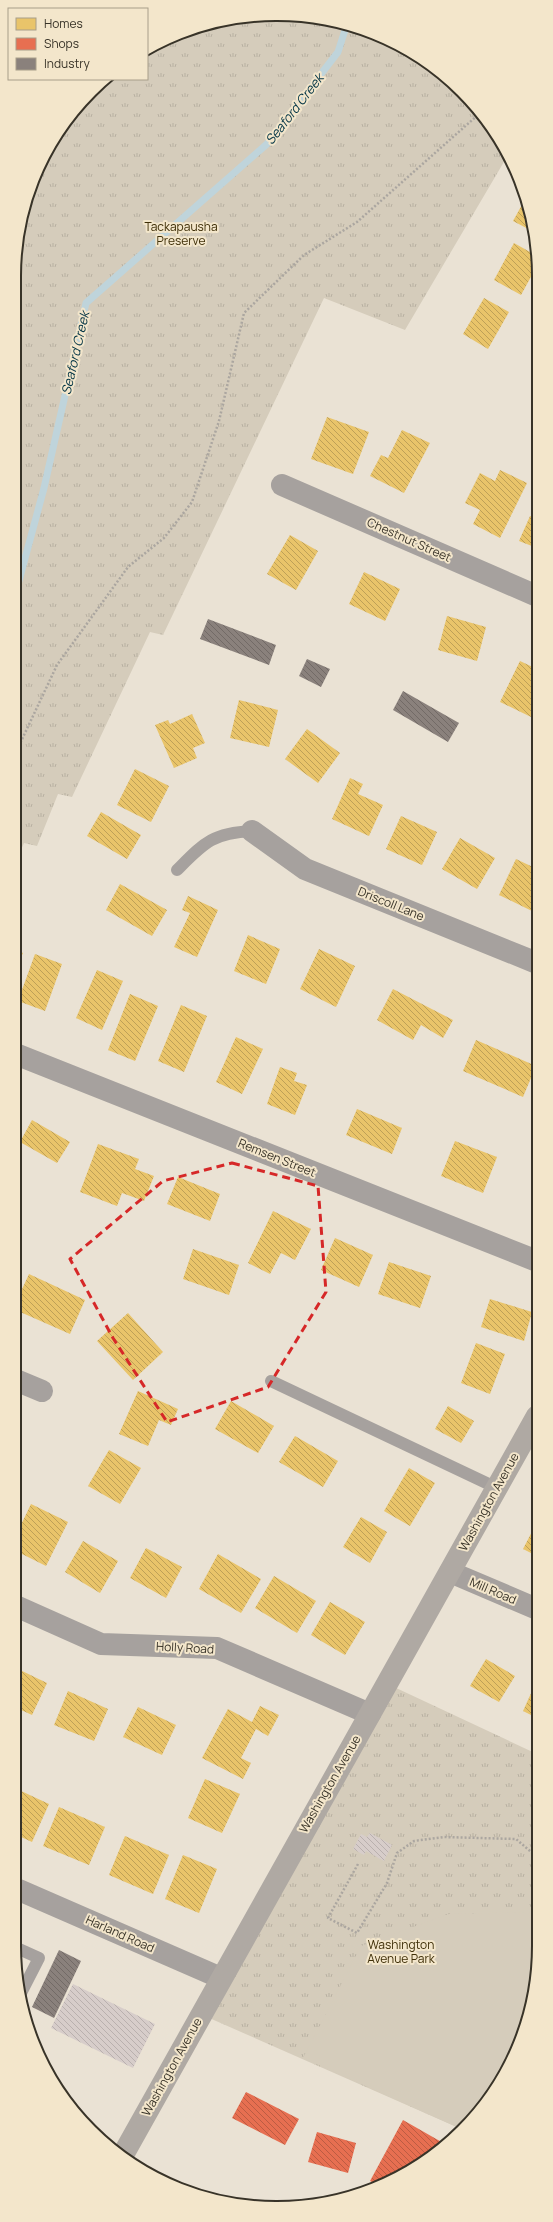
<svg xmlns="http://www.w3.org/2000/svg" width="553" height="2222" font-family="Manrope,sans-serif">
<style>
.park{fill:url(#park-tufts)}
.pitch{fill:#d5ccbb}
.homes{fill:url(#homes-back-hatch)}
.shops{fill:url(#shops-back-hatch)}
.industry{fill:url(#industry-back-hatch)}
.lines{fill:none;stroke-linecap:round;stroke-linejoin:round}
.stream{stroke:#bfd4db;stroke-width:7}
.building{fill:url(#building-back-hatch)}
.path{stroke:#aba6a0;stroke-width:2.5;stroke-dasharray:2 2;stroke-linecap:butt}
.lane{stroke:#a6a19e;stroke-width:12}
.street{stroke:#a6a19e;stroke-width:22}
.secondary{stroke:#afa9a3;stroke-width:22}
.marked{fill:none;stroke:#d62828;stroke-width:3;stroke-dasharray:8 5;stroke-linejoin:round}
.labels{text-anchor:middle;stroke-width:4;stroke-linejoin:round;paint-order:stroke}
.park-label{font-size:12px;fill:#3f2f08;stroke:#f3e6cb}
.street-label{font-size:12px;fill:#383328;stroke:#f3e6cb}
.water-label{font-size:13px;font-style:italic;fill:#034;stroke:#f3e6cb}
.rim{fill:none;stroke:#383328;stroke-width:2}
</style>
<defs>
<pattern id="park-tufts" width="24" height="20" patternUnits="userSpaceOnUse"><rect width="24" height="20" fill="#d5ccbb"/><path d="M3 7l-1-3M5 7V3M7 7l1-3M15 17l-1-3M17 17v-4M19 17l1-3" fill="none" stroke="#b8b0a1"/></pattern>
<pattern id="homes-back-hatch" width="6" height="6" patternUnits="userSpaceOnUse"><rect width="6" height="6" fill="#e9c46a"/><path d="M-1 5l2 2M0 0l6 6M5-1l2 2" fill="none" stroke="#bea057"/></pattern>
<pattern id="shops-back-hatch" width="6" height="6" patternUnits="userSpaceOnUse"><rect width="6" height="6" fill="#e76f51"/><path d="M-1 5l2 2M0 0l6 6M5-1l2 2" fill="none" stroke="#bc5c43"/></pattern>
<pattern id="industry-back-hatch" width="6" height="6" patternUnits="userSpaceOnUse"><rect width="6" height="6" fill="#8a817c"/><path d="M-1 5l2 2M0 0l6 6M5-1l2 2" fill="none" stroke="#726a66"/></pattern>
<pattern id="building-back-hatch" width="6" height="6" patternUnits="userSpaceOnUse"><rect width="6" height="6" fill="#d7cdca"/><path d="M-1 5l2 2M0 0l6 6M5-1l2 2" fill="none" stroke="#b9b0ae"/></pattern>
</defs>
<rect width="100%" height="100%" fill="#eae2d4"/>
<g class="park">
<path d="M260,15L311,16L393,41L462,91L508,155L405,330L324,298L163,635L150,632L72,797L58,794L37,846L24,843L17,859L16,242C20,225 22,207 28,191C45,146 71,111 105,79H147V49C182,28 220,21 260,15Z"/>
<path d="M394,1687L537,1754V1980L525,2030L504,2077L459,2128L207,2017Z"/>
</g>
<path class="pitch" d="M537,1912V1980L525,2030L504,2077L459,2128L303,2058L361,1946L449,1914Z"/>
<g class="homes">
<path d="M524,201L534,232L513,221Z"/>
<path d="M514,243L537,256V266L521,295L494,280Z"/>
<path d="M484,298L509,312L488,349L463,334Z"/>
<path d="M327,417L369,432L353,474L311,459Z"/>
<path d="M402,430L430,443L404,493L370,476L381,455L388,458Z"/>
<path d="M500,470L527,483L500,538L473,524L480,510L465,503L480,473L495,481Z"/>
<path d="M530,516L537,519V548L519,541Z"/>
<path d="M290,535L318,551L296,590L267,574Z"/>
<path d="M364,572L400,589L385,621L349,604Z"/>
<path d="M447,616L486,627L477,661L438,650Z"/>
<path d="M520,661L537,669V704L531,717L500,702Z"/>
<path d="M239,700L278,710L269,747L230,738Z"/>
<path d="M192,714L205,743L193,748L197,758L174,768L155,725L168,720L170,724Z"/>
<path d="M307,729L340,753L318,783L285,759Z"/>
<path d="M135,769L169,786L151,822L117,805Z"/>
<path d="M350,778L363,784L358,794L383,805L369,836L332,819Z"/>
<path d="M101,812L141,835L127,859L87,836Z"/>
<path d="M401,816L437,832L422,865L386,849Z"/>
<path d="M460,838L495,858L477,889L442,869Z"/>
<path d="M516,859L537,869V906L534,912L499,895Z"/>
<path d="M120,884L167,910L152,936L106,910Z"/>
<path d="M188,896L218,910L197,957L174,947L190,913L182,910Z"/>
<path d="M248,935L280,949L266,984L234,971Z"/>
<path d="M319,949L355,966L336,1007L300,989Z"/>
<path d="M17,951L23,953L17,966Z"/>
<path d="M35,954L62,964L45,1011L18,1001Z"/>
<path d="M97,970L123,981L102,1030L76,1018Z"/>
<path d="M393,989L453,1020L443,1038L421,1025L413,1040L377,1020Z"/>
<path d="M130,994L158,1006L135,1061L108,1050Z"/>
<path d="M181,1005L207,1016L184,1072L158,1061Z"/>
<path d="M236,1037L263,1049L242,1094L216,1082Z"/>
<path d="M476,1040L536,1066L523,1097L463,1071Z"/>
<path d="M280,1067L297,1073L294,1081L307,1085L295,1115L267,1104Z"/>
<path d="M357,1109L402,1128L392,1154L346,1135Z"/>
<path d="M32,1120L70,1142L57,1163L20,1142Z"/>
<path d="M455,1141L497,1157L483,1193L441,1176Z"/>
<path d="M98,1144L139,1159L135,1169L154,1176L144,1201L122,1193L117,1206L80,1192Z"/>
<path d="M178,1177L220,1194L210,1221L167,1204Z"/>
<path d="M273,1211L311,1229L295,1260L281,1253L270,1274L248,1263Z"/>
<path d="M335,1238L373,1255L359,1287L321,1270Z"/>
<path d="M193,1249L239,1265L229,1295L183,1279Z"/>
<path d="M389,1262L431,1276L420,1308L378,1294Z"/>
<path d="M29,1274L85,1300L70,1334L18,1311V1298Z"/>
<path d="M490,1299L532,1312L524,1341L481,1327Z"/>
<path d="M128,1313L163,1352L133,1380L97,1341Z"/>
<path d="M476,1343L505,1354L490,1394L461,1383Z"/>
<path d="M138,1391L178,1409L171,1425L159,1420L148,1446L119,1434Z"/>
<path d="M231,1401L274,1426L258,1453L215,1429Z"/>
<path d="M448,1406L474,1421L461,1443L435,1429Z"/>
<path d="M295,1436L338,1461L323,1487L279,1462Z"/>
<path d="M109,1450L141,1468L120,1504L88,1486Z"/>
<path d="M409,1468L435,1483L410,1526L384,1511Z"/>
<path d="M31,1504L68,1522L46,1566L18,1552V1531Z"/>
<path d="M361,1517L387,1532L370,1563L343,1547Z"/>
<path d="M537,1522V1556L523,1549Z"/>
<path d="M83,1541L118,1561L100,1593L65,1572Z"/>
<path d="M146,1548L182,1567L166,1598L130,1578Z"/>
<path d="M218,1554L261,1579L241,1613L199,1589Z"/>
<path d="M274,1576L316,1601L297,1633L255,1608Z"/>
<path d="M330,1602L365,1622L345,1655L311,1635Z"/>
<path d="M486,1659L515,1676L499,1702L470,1686Z"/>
<path d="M18,1669L47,1683L32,1715L19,1709Z"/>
<path d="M537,1680V1718L523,1711Z"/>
<path d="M68,1691L108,1709L94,1741L54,1725Z"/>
<path d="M260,1706L279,1715L268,1736L256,1729L241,1758L251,1763L243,1779L202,1758L228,1709L252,1722Z"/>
<path d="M138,1707L176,1725L162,1755L123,1737Z"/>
<path d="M205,1779L240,1794L222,1833L188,1818Z"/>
<path d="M19,1790L49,1804L32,1842L19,1836Z"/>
<path d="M59,1807L105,1827L89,1865L43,1846Z"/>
<path d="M125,1836L169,1855L153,1894L109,1875Z"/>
<path d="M183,1855L217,1869L199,1913L165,1899Z"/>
</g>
<g class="shops">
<path d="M246,2092L299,2119L285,2145L232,2118Z"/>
<path d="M403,2120L445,2144L436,2154L393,2181L379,2186L370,2181Z"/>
<path d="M317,2132L356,2143L348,2173L308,2162Z"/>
</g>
<g class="industry">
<path d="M208,619L276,645L269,665L200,639Z"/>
<path d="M307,659L330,669L321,687L299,676Z"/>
<path d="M403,691L459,723L448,742L393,710Z"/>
<path d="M59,1950L81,1961L54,2018L32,2007Z"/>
</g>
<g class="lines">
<path class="stream" d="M17,588L44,488L86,303L267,144L338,52L346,27"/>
</g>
<g class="building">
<path d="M370,1833L392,1845L384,1861L366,1851L364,1855L353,1849L361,1834L367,1837Z"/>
<path d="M73,1984L155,2024L133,2068L51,2028Z"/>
</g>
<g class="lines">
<g class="path">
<path d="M17,750L57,665L128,567L164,538L192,502L219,421L244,313L304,255L357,222L479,114"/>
<path d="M358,1864L328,1918L357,1933L387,1883L397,1853L414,1841L444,1837L516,1839L537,1857"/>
</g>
<g class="lane">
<path d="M177,870C204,843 212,833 252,831"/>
<path d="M271,1381L497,1488"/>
<path d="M19,1949L39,1958L19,1997"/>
</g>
<g class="street">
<path d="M282,485L537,596"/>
<path d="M252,831L305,869L537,963"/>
<path d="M18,1055L537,1261"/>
<path d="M18,1381L42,1391"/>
<path d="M450,1572L537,1609"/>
<path d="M18,1607L101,1644L217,1648L370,1714"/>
<path d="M19,1890L221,1978"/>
</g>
<path class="secondary" d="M124,2153L537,1416"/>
</g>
<path class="marked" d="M232,1163L318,1186L326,1292L268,1387L167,1422L113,1338L70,1259L163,1181Z"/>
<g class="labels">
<g class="park-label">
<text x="181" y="231">Tackapausha<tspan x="181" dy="14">Preserve</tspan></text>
<text x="401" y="1949">Washington<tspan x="401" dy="14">Avenue Park</tspan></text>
</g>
<g class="street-label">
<text transform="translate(409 540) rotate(24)" y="4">Chestnut Street</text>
<text transform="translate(391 904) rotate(22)" y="4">Driscoll Lane</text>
<text transform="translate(277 1158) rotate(22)" y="4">Remsen Street</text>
<text transform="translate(489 1502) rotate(-61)" y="4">Washington Avenue</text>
<text transform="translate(493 1591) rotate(23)" y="4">Mill Road</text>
<text transform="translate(185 1648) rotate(3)" y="4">Holly Road</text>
<text transform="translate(330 1784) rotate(-60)" y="4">Washington Avenue</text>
<text transform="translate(120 1934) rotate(24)" y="4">Harland Road</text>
<text transform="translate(172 2067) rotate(-61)" y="4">Washington Avenue</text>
</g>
<g class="water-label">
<text transform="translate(294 109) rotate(-52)" y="5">Seaford Creek</text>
<text transform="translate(75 353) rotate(-77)" y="5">Seaford Creek</text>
</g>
</g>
<path d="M0 0H553V2222H0ZM276 21H277A255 255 0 0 1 532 276V1946A255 255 0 0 1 277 2201H276A255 255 0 0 1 21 1946V276A255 255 0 0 1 276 21Z" fill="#f3e6cb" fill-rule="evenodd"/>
<path class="rim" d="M276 21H277A255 255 0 0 1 532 276V1946A255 255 0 0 1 277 2201H276A255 255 0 0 1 21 1946V276A255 255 0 0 1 276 21Z"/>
<rect x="8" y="8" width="140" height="72" fill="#f3e6cb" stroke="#a89e8a"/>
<rect x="16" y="18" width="20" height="12" fill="#e9c46a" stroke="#a89e8a"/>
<text x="44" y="28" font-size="12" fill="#383328">Homes</text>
<rect x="16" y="38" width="20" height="12" fill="#e76f51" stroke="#a89e8a"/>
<text x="44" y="48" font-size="12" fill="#383328">Shops</text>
<rect x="16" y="58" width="20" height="12" fill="#8a817c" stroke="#a89e8a"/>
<text x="44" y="68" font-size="12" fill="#383328">Industry</text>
</svg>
